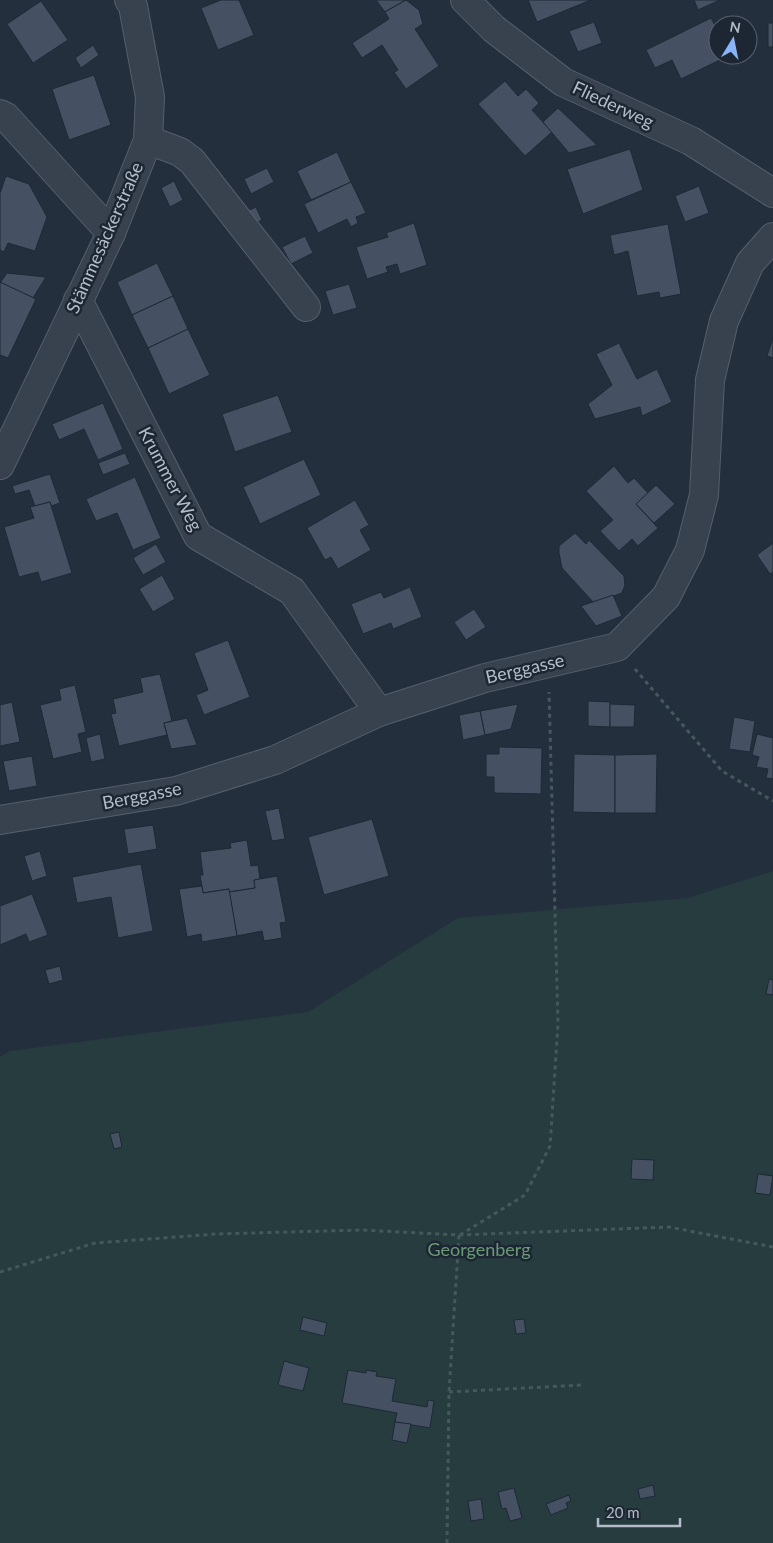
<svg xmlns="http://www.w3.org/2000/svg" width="773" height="1543" font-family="Lato,sans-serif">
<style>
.green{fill:#263c3f}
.building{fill:#455162;stroke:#1f2835}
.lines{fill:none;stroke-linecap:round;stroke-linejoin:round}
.minor-casing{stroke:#565f6c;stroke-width:30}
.path{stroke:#44595c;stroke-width:3;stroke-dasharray:4 4;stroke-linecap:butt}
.minor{stroke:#38414e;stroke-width:28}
.labels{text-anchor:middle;stroke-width:5;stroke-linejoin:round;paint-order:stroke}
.street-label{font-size:18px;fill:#b4bcc9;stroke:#1d2633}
.park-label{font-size:18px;fill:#6b9a76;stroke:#1d2633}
</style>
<rect width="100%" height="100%" fill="#242f3e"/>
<path class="green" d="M773,871V1543H0V1057L10,1051L308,1012L458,918L688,898Z"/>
<g class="building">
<path d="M221,0H239L254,35L218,50L201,8Z"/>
<path d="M376,0H406L385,12Z"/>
<path d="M406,0L419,10L423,24L415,29L439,66L406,89L394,72L398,70L382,45L362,58L352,43L389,19L385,12Z"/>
<path d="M528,0H591L537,22Z"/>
<path d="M694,0H720L698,10Z"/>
<path d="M41,1L68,40L33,63L7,24Z"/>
<path d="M711,18L718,31V55H730L681,79L672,60L655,68L646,50Z"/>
<path d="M594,22L602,43L578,52L569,31Z"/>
<rect x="768" y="23" width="5" height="24"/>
<path d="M93,45L99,55L81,68L75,58Z"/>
<path d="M94,75L111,125L69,140L52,89Z"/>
<path d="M505,81L518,96L526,89L539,103L532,110L552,132L525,156L478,104Z"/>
<path d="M558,108L597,145L569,153L543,122Z"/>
<path d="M630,149L643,190L583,214L567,169Z"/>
<path d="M337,152L351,182L311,200L297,171Z"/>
<path d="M267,168L274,182L251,194L244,179Z"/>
<path d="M6,176L29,184L47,217L35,251L8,243L4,252L0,250V193Z"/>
<path d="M174,181L183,200L170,207L161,188Z"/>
<path d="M351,182L366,213L356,217L358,223L351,227L347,219L318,233L304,204Z"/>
<path d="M699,186L709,213L685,222L675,196Z"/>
<path d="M256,207L262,220L251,226L245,212Z"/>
<path d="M414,223L427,265L400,274L397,264L386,267L388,272L367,279L356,247L388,237L386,233Z"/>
<path d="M668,224L681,294L660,298L659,292L637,296L628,251L614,255L610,235Z"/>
<path d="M305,236L313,253L291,264L282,247Z"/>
<path d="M157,263L173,296L132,315L117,282Z"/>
<path d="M7,273L46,277L33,298L0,283Z"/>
<path d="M0,282L36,299L8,358L0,355Z"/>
<path d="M349,284L357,308L333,315L325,291Z"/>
<path d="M173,296L188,329L148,348L132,315Z"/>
<path d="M188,329L210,375L169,394L148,348Z"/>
<path d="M773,338V358L767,356Z"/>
<path d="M619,343L637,379L657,369L672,402L642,416L640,407L595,419L588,404L612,385L596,354Z"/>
<path d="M278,395L292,432L235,452L222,414Z"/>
<path d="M103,403L123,449L98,460L84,429L59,440L52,424Z"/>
<path d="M125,453L130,464L103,475L98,463Z"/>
<path d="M304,459L321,495L260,524L243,487Z"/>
<path d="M614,466L628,483L634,478L648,493L636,504L658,528L638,546L632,539L619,551L600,531L613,520L586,491Z"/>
<path d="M50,474L60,503L51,506L50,502L35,506L29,490L15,494L12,486Z"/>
<path d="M135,477L161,538L133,550L117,513L96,521L86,499Z"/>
<path d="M656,485L675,504L654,523L636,504Z"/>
<path d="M355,500L369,525L360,530L371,550L338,569L331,557L325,560L307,528Z"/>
<path d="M50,502L72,573L41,582L38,572L19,577L4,527L34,518L30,507Z"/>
<path d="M575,533L586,544L589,540L624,576L625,585L622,593L594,603L562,568L559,553V546Z"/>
<path d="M773,543V572L770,574L757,555Z"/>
<path d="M156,544L166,562L143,575L133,558Z"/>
<path d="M162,575L175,599L153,612L139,589Z"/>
<path d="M410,587L422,617L393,629L391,623L363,634L351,604L381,592L384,598Z"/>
<path d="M613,595L622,616L596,626L581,606Z"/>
<path d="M474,609L486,627L466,640L454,622Z"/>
<path d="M228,640L250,697L204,715L196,695L208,690L194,653Z"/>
<path d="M160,674L172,721L164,723L167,735L119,746L111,714L116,713L113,699L143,692L140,678Z"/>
<path d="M75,685L86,732L78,734L82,752L53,759L40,705L61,700L59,689Z"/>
<path d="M588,701L610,702V727L588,726Z"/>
<path d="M12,702L20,742L0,746V705Z"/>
<path d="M518,704L511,729L485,735L480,711Z"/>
<path d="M610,704L635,705L634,727H610Z"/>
<path d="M480,711L485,735L463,740L459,715Z"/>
<path d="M734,717L755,721L750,752L729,749Z"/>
<path d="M187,718L197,745L171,749L164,723Z"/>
<path d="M100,734L105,759L91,762L86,738Z"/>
<path d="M757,734L773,738V779L766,778L768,769L756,767L759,757L752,755Z"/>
<path d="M499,747L542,748L541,794L494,793V777H486V754H499Z"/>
<path d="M574,754L615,755V813L573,812Z"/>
<path d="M657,754L656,813H615V755Z"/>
<path d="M32,756L37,786L9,791L3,761Z"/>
<path d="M279,808L285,839L272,841L265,811Z"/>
<path d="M372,819L389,876L324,895L308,837Z"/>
<path d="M153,825L157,849L128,854L124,829Z"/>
<path d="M247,840L251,866L258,865L260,879L254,880L255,888L229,892V889L203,893L200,875H203L200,852L231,848L230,843Z"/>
<path d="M40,851L47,876L32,881L24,856Z"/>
<path d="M141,864L153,931L118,938L111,897L77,903L72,877Z"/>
<path d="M277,876L286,922L280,923L282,938L264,941L262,931L237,936L229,892L255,888L254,880Z"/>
<path d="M202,886L203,893L229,889L237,936L202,942L201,934L187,937L179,889Z"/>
<path d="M32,894L48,935L29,942L26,934L0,945V906Z"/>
<path d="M60,966L63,980L49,984L45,970Z"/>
<path d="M769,979L773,980V995L766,994Z"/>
<path d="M119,1132L122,1147L114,1149L110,1134Z"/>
<path d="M632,1159L654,1160L653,1180L631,1179Z"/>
<path d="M758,1174L773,1176L770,1195L755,1193Z"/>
<path d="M303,1317L327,1323L324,1336L300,1330Z"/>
<path d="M524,1319L526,1333L516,1334L514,1320Z"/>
<path d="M284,1361L309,1368L303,1391L278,1385Z"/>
<path d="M348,1370L366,1373V1370L377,1372L376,1376L396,1379L392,1401L427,1407L428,1400L434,1401L430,1428L395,1422L397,1413L342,1403Z"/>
<path d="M395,1422L411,1424L407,1443L392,1440Z"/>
<path d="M653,1485L655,1496L640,1499L638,1489Z"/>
<path d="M514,1488L522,1518L510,1521L506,1508L502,1509L498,1492Z"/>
<path d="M569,1495L571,1501L566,1503L568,1508L551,1515L546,1504Z"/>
<path d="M481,1499L484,1519L471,1521L468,1501Z"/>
</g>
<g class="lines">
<defs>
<g id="minor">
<path d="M465,0L494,29L563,82L691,141L773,193"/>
<path d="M0,114L6,117L111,233"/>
<path d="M148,140L180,152L192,161L306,307"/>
<path d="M78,300L198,536L292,591L379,712"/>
<path d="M0,465L111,233L148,140L150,97L133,6L129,0"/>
<path d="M0,820L176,791L275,760L379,712L485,678L617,647L666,597L690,550L704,495L710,380L724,321L750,263L773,237"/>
</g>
</defs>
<use href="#minor" class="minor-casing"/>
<g class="path">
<path d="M635,669L722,771L773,801"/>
<path d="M460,1235L525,1195L550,1146L558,1024L549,692"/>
<path d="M0,1272L95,1243L216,1234L361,1230L459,1235L669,1227L773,1247"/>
<path d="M449,1392L582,1385"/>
<path d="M447,1543L449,1392L459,1235"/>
</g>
<use href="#minor" class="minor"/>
</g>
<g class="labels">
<g class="street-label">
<text transform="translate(613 105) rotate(25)" y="6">Fliederweg</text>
<text transform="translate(105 238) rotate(-66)" y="6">Stämmesäckerstraße</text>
<text transform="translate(170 479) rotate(62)" y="6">Krummer Weg</text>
<text transform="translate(525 669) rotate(-13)" y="6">Berggasse</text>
<text transform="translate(142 796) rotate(-11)" y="6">Berggasse</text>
</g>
<g class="park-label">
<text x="479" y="1256">Georgenberg</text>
</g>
</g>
<g transform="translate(733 40) rotate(10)"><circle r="24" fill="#1d2633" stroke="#59626f"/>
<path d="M0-4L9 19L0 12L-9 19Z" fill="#8ab4f8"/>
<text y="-8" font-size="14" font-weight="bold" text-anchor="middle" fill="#b4bcc9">N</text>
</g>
<path d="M598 1518v8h82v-8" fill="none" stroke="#b4bcc9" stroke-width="2.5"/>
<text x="606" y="1518" font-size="15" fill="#b4bcc9" stroke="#1d2633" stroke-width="4" paint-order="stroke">20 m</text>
</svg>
